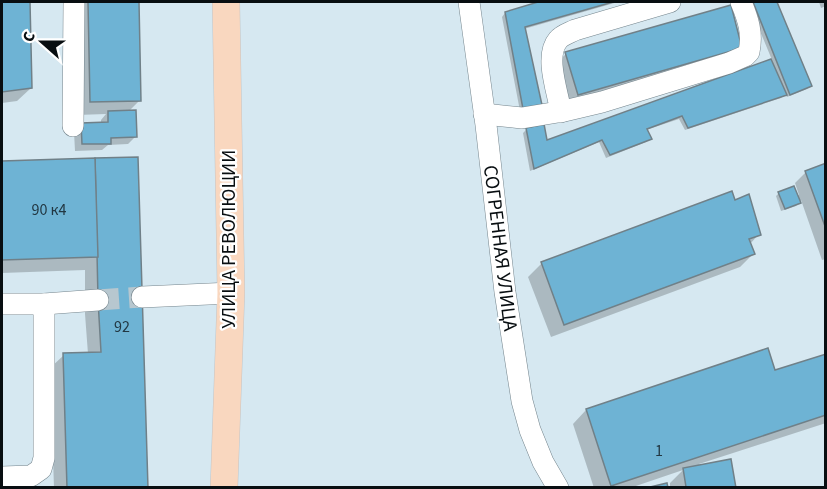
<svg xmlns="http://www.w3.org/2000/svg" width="827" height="489" font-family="'Source Sans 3',sans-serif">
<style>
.shadow{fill:#0003}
.building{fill:#6eb3d4;stroke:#708088;stroke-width:1.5}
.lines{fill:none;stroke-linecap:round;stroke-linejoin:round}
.minor-tunnel{stroke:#b7c7cf;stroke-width:21;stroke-dasharray:21 10;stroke-linecap:butt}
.minor-casing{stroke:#75858d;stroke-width:22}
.major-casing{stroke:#c4c5c6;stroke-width:28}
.minor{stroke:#fff;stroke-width:21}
.major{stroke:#f9d7bf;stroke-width:27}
.labels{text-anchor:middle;stroke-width:4.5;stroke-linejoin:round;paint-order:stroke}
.number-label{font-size:16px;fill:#223742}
.street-label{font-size:20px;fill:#080e11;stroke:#fff}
</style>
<rect width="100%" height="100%" fill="#d6e8f1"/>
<g class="shadow">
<path d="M2,2H28L31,88L17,101L2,103Z"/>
<path d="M75,2H137L140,100L128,112L135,137L128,144L108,145L102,150L75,151L74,132L101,124V120L106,114L77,115Z"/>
<path d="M543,2H618L524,29L536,108L520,111L502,17L505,13Z"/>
<path d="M748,2H776L810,86L807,89L787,97L785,94L781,98L685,130L679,119L646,130L650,139L646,142L606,158L599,142L530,171L523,133L526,130L543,126L546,142L772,60Z"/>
<path d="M819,2H826V6L821,8Z"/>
<path d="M741,47L727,61L564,107L552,67L566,54Z"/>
<path d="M136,158L147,488H54L50,368L64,355L88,354L85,314V270L2,273V163Z"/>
<path d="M826,165V259L822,260L801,200L796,206L781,211L776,196L779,193L797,196L799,195L795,183L806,172Z"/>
<path d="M734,202L759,234L750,244L753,254L740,267L551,337L528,277L542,263Z"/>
<path d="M826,355V423L699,464L700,466L735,488H670V483L683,470L630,488H594L573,424L586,410L774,372Z"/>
</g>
<g class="building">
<path d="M2,2H30L32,88L2,92Z"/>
<path d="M88,2H139L141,101L90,102Z"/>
<path d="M538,2H613L525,27L542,105L523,109L505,12Z"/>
<path d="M753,2H777L812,86L790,95Z"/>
<path d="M731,5L742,48L578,95L565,52Z"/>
<path d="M771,59L787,95L688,128L682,116L647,129L652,139L610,155L602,140L534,169L526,128L544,124L547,140Z"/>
<path d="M136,110L137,137L111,138V144H82L81,123L108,122V111Z"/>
<path d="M138,157L148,488H67L63,353L101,352L98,300L95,158Z"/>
<path d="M95,158L98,257L2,260V161Z"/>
<path d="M826,163V229L805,171Z"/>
<path d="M794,186L801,203L785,209L778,192Z"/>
<path d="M732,191L735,200L749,194L761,235L749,239L755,254L564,325L541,262Z"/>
<path d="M768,348L775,370L826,354V415L611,486L586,409Z"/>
<path d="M731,459L736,488H682L686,487L683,468Z"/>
<path d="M667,483L668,488H646Z"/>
</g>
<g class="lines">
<path class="minor-tunnel" d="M98,300L142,297"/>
<defs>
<g id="minor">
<path d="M469,2L486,125L505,292L522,401L530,430L543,462L558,488"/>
<path d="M561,112C558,93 544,56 558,40C562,35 569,33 575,30L670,2"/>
<path d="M484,114L522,118L564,111L602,102L729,63L745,56L749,52C753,33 748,19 741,2"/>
<path d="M73,126L74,2"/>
<path d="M142,297L231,293"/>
<path d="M2,304H44L98,300"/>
<path d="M2,477L31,476L41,469L44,458V304"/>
</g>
<path id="major" d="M224,488L231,293L226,2"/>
</defs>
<use href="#minor" class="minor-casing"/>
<use href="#major" class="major-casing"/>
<use href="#minor" class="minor"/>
<use href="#major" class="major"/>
</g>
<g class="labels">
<g class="number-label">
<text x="49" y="215">90 к4</text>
<text x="122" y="332">92</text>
<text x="659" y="456">1</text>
</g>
<g class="street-label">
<text transform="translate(228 239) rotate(-90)" y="7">УЛИЦА РЕВОЛЮЦИИ</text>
<text transform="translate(501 248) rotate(83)" y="7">СОГРЕННАЯ УЛИЦА</text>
</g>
</g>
<rect width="827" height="489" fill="none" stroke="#080e11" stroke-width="6"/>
<g transform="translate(42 42) rotate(291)" stroke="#ffffff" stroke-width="4.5" paint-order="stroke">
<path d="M0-4.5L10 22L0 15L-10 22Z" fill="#080e11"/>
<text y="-9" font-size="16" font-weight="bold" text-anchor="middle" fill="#080e11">С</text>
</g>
</svg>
